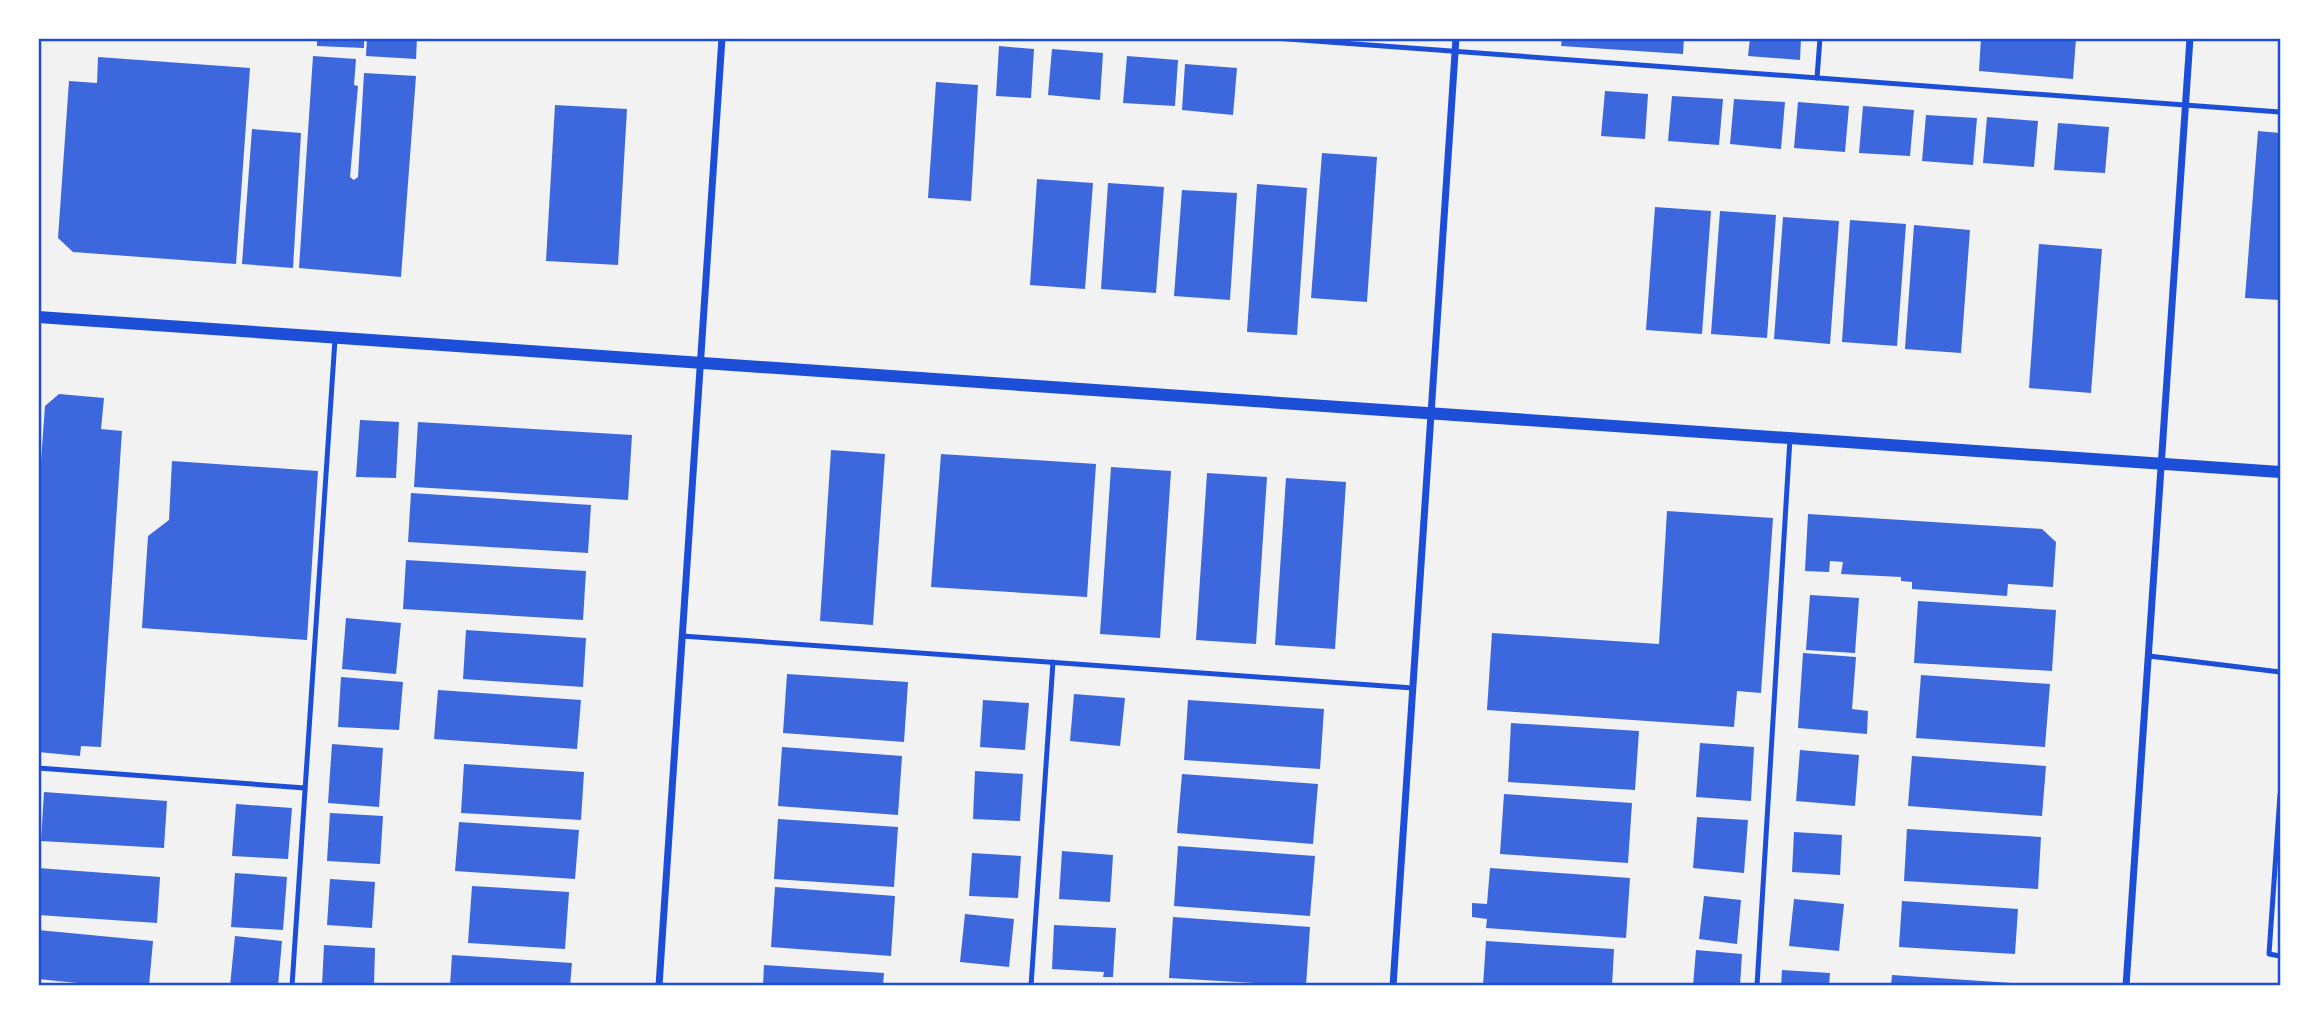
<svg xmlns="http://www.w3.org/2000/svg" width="2319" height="1024" font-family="'Roboto Condensed',sans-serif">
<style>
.building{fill:#3d67dc}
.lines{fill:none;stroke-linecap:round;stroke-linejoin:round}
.service{stroke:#1d4ed8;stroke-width:5}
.minor{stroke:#1d4ed8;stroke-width:7}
.tertiary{stroke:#1d4ed8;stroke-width:12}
.neatline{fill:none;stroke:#1d4ed8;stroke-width:2.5}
</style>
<rect width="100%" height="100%" fill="#f2f2f2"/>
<g class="building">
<path d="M317,38H364V48L317,46Z"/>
<path d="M367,38H417L416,59L366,56Z"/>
<path d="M1562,38H1684L1683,54L1561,46Z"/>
<path d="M1750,38H1801L1800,60L1748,56Z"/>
<path d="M1981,38H2076L2073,79L1979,71Z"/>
<path d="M999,46L1034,49L1031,98L996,96Z"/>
<path d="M1052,49L1103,53L1100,100L1048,95Z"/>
<path d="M313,56L356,59L354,85L358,86L350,177L354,180L358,177L364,73L416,76L401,277L299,268Z"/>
<path d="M1127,56L1178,60L1175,106L1123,103Z"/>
<path d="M98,57L250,68L236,264L73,252L58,238L69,81L97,83Z"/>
<path d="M1185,64L1237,68L1233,115L1182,110Z"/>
<path d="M936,82L978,85L971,201L928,198Z"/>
<path d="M1605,91L1648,94L1645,139L1601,136Z"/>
<path d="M1672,96L1723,99L1719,145L1668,141Z"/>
<path d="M1734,99L1785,102L1781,149L1730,144Z"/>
<path d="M1798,102L1849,106L1845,152L1794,148Z"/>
<path d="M555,105L627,109L618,265L546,261Z"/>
<path d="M1863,106L1914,110L1910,156L1859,153Z"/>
<path d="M1926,115L1977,118L1973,165L1922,161Z"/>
<path d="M1987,117L2038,121L2034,167L1983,163Z"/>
<path d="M2058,123L2109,127L2105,173L2054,170Z"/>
<path d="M252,129L301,133L293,268L242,264Z"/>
<path d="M2258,131L2280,133V300L2245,298Z"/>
<path d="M1322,153L1377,157L1367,302L1311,298Z"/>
<path d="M1037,179L1093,183L1085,289L1030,285Z"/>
<path d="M1108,183L1164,187L1156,293L1101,289Z"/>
<path d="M1257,184L1307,188L1297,335L1247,332Z"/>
<path d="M1182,190L1237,193L1230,300L1174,296Z"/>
<path d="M1655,207L1711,211L1702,334L1646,330Z"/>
<path d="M1720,211L1776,215L1767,338L1711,334Z"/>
<path d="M1783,217L1839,221L1830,344L1774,339Z"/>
<path d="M1850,220L1906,224L1897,346L1842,342Z"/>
<path d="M1914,225L1970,230L1961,353L1905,349Z"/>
<path d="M2039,244L2102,249L2091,393L2029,388Z"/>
<path d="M59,394L104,398L101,429L122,431L101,747L81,746L80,756L38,752V503L45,406Z"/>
<path d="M360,420L399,422L396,478L356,477Z"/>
<path d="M418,422L632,435L628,500L414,487Z"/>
<path d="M831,450L885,454L873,625L820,621Z"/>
<path d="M941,454L1096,464L1087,597L931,587Z"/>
<path d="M172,461L318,471L307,640L142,628L148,536L169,520Z"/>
<path d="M1111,467L1171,471L1160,638L1100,634Z"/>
<path d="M1207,473L1267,477L1256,644L1196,640Z"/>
<path d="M1286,478L1346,482L1335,649L1275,645Z"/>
<path d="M411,493L591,505L588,553L408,542Z"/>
<path d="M1667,511L1773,518L1761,693L1737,691L1734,727L1487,710L1492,633L1659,644Z"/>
<path d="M1808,514L2042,529L2056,542L2053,587L2008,584L2007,596L1912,589V582L1901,581V577L1841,574L1843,562L1830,561L1829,572L1805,571Z"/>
<path d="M406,560L586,571L583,620L403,609Z"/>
<path d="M1810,595L1859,598L1855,653L1806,650Z"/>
<path d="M1918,601L2056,610L2052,671L1914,663Z"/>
<path d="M346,618L401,623L396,674L342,669Z"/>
<path d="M466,630L586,638L583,687L463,679Z"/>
<path d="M1803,653L1856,657L1852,709L1868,711L1867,734L1798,728Z"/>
<path d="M787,674L908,682L904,742L783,733Z"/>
<path d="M1921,675L2050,684L2045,747L1916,738Z"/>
<path d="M341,677L403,682L399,730L338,727Z"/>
<path d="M438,690L581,700L577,749L434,739Z"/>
<path d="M1074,694L1125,698L1120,746L1070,741Z"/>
<path d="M983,700L1029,703L1025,750L980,747Z"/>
<path d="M1188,700L1324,709L1320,769L1184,760Z"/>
<path d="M1511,723L1639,731L1635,790L1508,782Z"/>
<path d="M1700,743L1754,747L1751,801L1696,797Z"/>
<path d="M332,744L383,748L379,807L328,803Z"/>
<path d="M782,747L902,756L898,815L778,806Z"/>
<path d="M1800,750L1859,755L1855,806L1796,801Z"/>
<path d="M1912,756L2046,766L2042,816L1908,806Z"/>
<path d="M464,764L584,772L581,820L461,813Z"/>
<path d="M975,771L1023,774L1020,821L973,819Z"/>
<path d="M1182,774L1318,784L1313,844L1177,833Z"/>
<path d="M44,792L167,801L164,848L41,841Z"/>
<path d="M1504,794L1632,803L1628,863L1500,854Z"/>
<path d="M236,804L292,808L288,859L232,856Z"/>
<path d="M330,813L383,816L380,864L327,861Z"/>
<path d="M1697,817L1748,820L1744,873L1693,868Z"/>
<path d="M778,819L898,827L894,887L774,879Z"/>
<path d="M459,822L579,830L575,879L455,871Z"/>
<path d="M1907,829L2041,837L2038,889L1904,881Z"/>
<path d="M1794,832L1842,835L1840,875L1792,872Z"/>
<path d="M1178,846L1315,856L1310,916L1174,906Z"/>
<path d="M1062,851L1113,855L1110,902L1059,899Z"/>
<path d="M972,853L1021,856L1018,898L969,896Z"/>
<path d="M38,868L160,877L157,923L38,915Z"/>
<path d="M1490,868L1630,878L1626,938L1486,928L1487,919L1472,917V903L1487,904Z"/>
<path d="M235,873L287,877L283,930L231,927Z"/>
<path d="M330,879L375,882L372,928L327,925Z"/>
<path d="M472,886L569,892L565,949L468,943Z"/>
<path d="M775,887L895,896L891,956L771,947Z"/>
<path d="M1704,896L1741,900L1737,944L1699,939Z"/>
<path d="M1794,899L1844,904L1839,951L1789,946Z"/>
<path d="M1902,901L2018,909L2015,954L1899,947Z"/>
<path d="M965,914L1014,919L1009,967L960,962Z"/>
<path d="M1173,917L1310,927L1306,986L1169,978Z"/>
<path d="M1054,925L1116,928L1113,977H1103L1104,972L1052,969Z"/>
<path d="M38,930L153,941L149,986H106L38,979Z"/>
<path d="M235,936L282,941L278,986H230Z"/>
<path d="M1486,941L1614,949L1612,986H1483Z"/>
<path d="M324,945L375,948L374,986H322Z"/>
<path d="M1696,950L1742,954L1740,986H1693Z"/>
<path d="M452,955L572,963L570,986H450Z"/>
<path d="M764,965L884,973L883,986H763Z"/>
<path d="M1782,970L1830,973L1829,986H1781Z"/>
<path d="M1892,975L2012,983L2011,986H1891Z"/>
</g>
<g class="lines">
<g class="service">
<path d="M1274,38L2280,112"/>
<path d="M1817,78L1820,38"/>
<path d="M682,636L1413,688"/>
<path d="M2149,656L2280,672"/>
<path d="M38,768L305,788"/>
<path d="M2280,795L2269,954L2280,956"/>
<path d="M292,986L335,339"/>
<path d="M1031,986L1053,662"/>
<path d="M1757,986L1790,438"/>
</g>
<g class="minor">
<path d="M659,986L722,38"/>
<path d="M1393,986L1456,38"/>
<path d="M2126,986L2190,38"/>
</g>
<path class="tertiary" d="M38,317L2280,472"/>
</g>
<rect width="2319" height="1024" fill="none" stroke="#ffffff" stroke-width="80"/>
<rect x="40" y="40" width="2239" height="944" class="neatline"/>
</svg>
